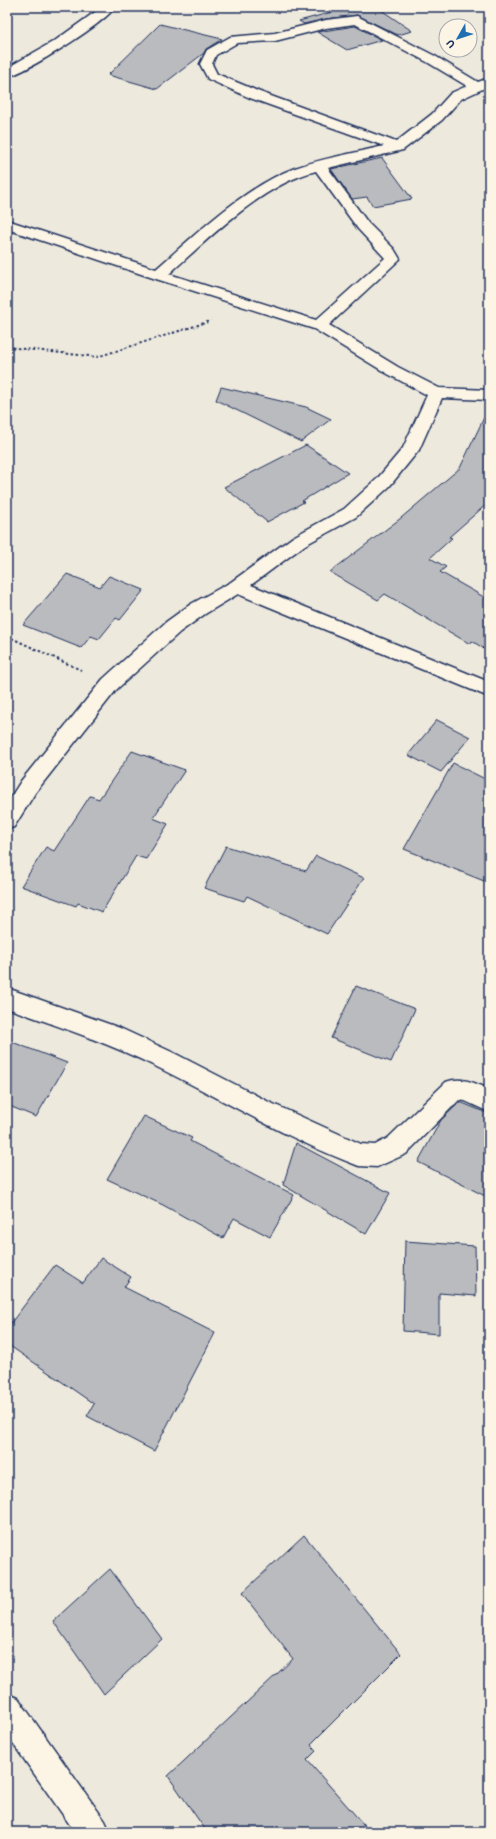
<svg xmlns="http://www.w3.org/2000/svg" width="496" height="1839" font-family="Itim,sans-serif">
<style>
.building{fill:#babbbe;stroke:#1b2f5e}
.lines{fill:none;stroke-linecap:round;stroke-linejoin:round}
.minor-casing{stroke:#1b2f5e;stroke-width:3}
.path{stroke:#1b2f5e;stroke-width:2;stroke-dasharray:2.5 2.5;stroke-linecap:butt}
.minor{fill:#fcf5e5;fill-rule:evenodd}
</style>
<rect width="100%" height="100%" fill="#eee9dd"/>
<filter id="ink" filterUnits="userSpaceOnUse"><feTurbulence type="fractalNoise" baseFrequency=".025" numOctaves="2"/><feDisplacementMap in="SourceGraphic" scale="8" xChannelSelector="R" yChannelSelector="G"/><feConvolveMatrix kernelMatrix="1 2 1 2 8 2 1 2 1" color-interpolation-filters="sRGB"/></filter>
<g filter="url(#ink)">
<g class="building">
<path d="M351,7H377L412,31L398,35L357,15L326,19L304,24L299,21Z"/>
<path d="M160,24L222,39L206,49L204,53L157,89L108,75Z"/>
<path d="M355,26L382,40L347,50L317,32Z"/>
<path d="M382,158L412,199L373,206L367,197L352,199L331,169Z"/>
<path d="M221,387L306,407L331,419L301,442L216,400Z"/>
<path d="M489,407V502L449,537L452,538L430,558L446,567L440,572L489,600V652L472,641L470,644L385,594L378,600L330,572L401,518L460,468Z"/>
<path d="M306,445L348,473L302,501L304,502L267,522L224,487Z"/>
<path d="M67,574L100,587L109,576L144,590L120,620L116,618L99,639L91,636L81,648L23,625Z"/>
<path d="M437,720L470,737L441,772L408,755Z"/>
<path d="M132,751L185,770L153,818L168,824L146,859L136,856L102,912L78,903L76,906L21,886L46,847L54,851L90,796L99,799Z"/>
<path d="M453,763L489,781V883L404,849Z"/>
<path d="M226,846L306,871L316,856L364,878L327,934L247,896L244,901L204,888Z"/>
<path d="M356,986L415,1009L391,1062L331,1038Z"/>
<path d="M7,1040L67,1063L36,1117L7,1105Z"/>
<path d="M460,1102L489,1114V1198L418,1162L441,1120Z"/>
<path d="M144,1116L192,1138L190,1141L294,1195L270,1237L234,1218L223,1238L163,1205L107,1179Z"/>
<path d="M296,1143L390,1193L366,1234L283,1185Z"/>
<path d="M405,1241L475,1246L476,1296L439,1293V1334L403,1331Z"/>
<path d="M101,1258L131,1277L124,1287L215,1333L154,1451L87,1416L94,1404L7,1344V1328L55,1265L83,1283Z"/>
<path d="M304,1535L401,1654L311,1744L316,1751L307,1760L370,1832H207L168,1776L293,1659L242,1593Z"/>
<path d="M110,1569L162,1639L104,1694L53,1621Z"/>
</g>
<g class="lines">
<defs>
<g id="minor">
<path d="M102,7H115C104,24 27,72 7,77V68L56,40Z"/>
<path d="M357,16L435,56L478,82L489,78V86L461,99L442,120L403,150L328,168L368,223L394,249L400,259L329,325L398,367L439,388L489,390V400L442,398L419,450L389,487L356,517L305,545L251,585L489,682V697L238,594L205,614L180,632L117,689L35,793L14,827L7,829V803L21,781L103,679L166,622L191,604L231,582L293,537L344,509L377,479L403,448L427,395L386,373L314,329L153,278L7,229V220L156,269C195,235 246,186 295,168C323,158 355,153 384,146L250,98L208,79L200,64L207,50L230,37L275,33L326,20ZM355,24L427,62L467,86L451,93L432,114L396,142L260,92L217,74L212,64L216,55L237,43L275,41L326,28ZM316,171L358,229L385,258L316,320L169,274C209,238 263,184 316,171Z"/>
<path d="M7,988L120,1028L174,1053L269,1102L361,1144L375,1145L388,1138L446,1082C461,1076 475,1083 489,1089V1112L465,1101L459,1100L406,1154L377,1167L359,1166C289,1140 224,1100 157,1067C108,1043 58,1026 7,1008Z"/>
<path d="M7,1694L18,1698L105,1821L110,1832H75L7,1735Z"/>
</g>
</defs>
<use href="#minor" class="minor-casing"/>
<g class="path">
<path d="M7,347L97,357L211,321"/>
<path d="M7,636L81,670"/>
</g>
<use href="#minor" class="minor"/>
</g>
</g>
<rect width="496" height="1839" fill="none" stroke="#fcf5e5" stroke-width="24"/>
<rect x="12" y="12" width="472" height="1815" fill="none" stroke="#1b2f5e" stroke-width="1.5" filter="url(#ink)"/>
<g transform="translate(458 38) rotate(231)"><circle r="19" fill="#fcf5e5" stroke="#a2a6af"/>
<path d="M0-3L7 15L0 10L-7 15Z" fill="#1f6fb2"/>
<text y="-6" font-size="11" font-weight="bold" text-anchor="middle" fill="#1b2f5e">U</text>
</g>
</svg>
